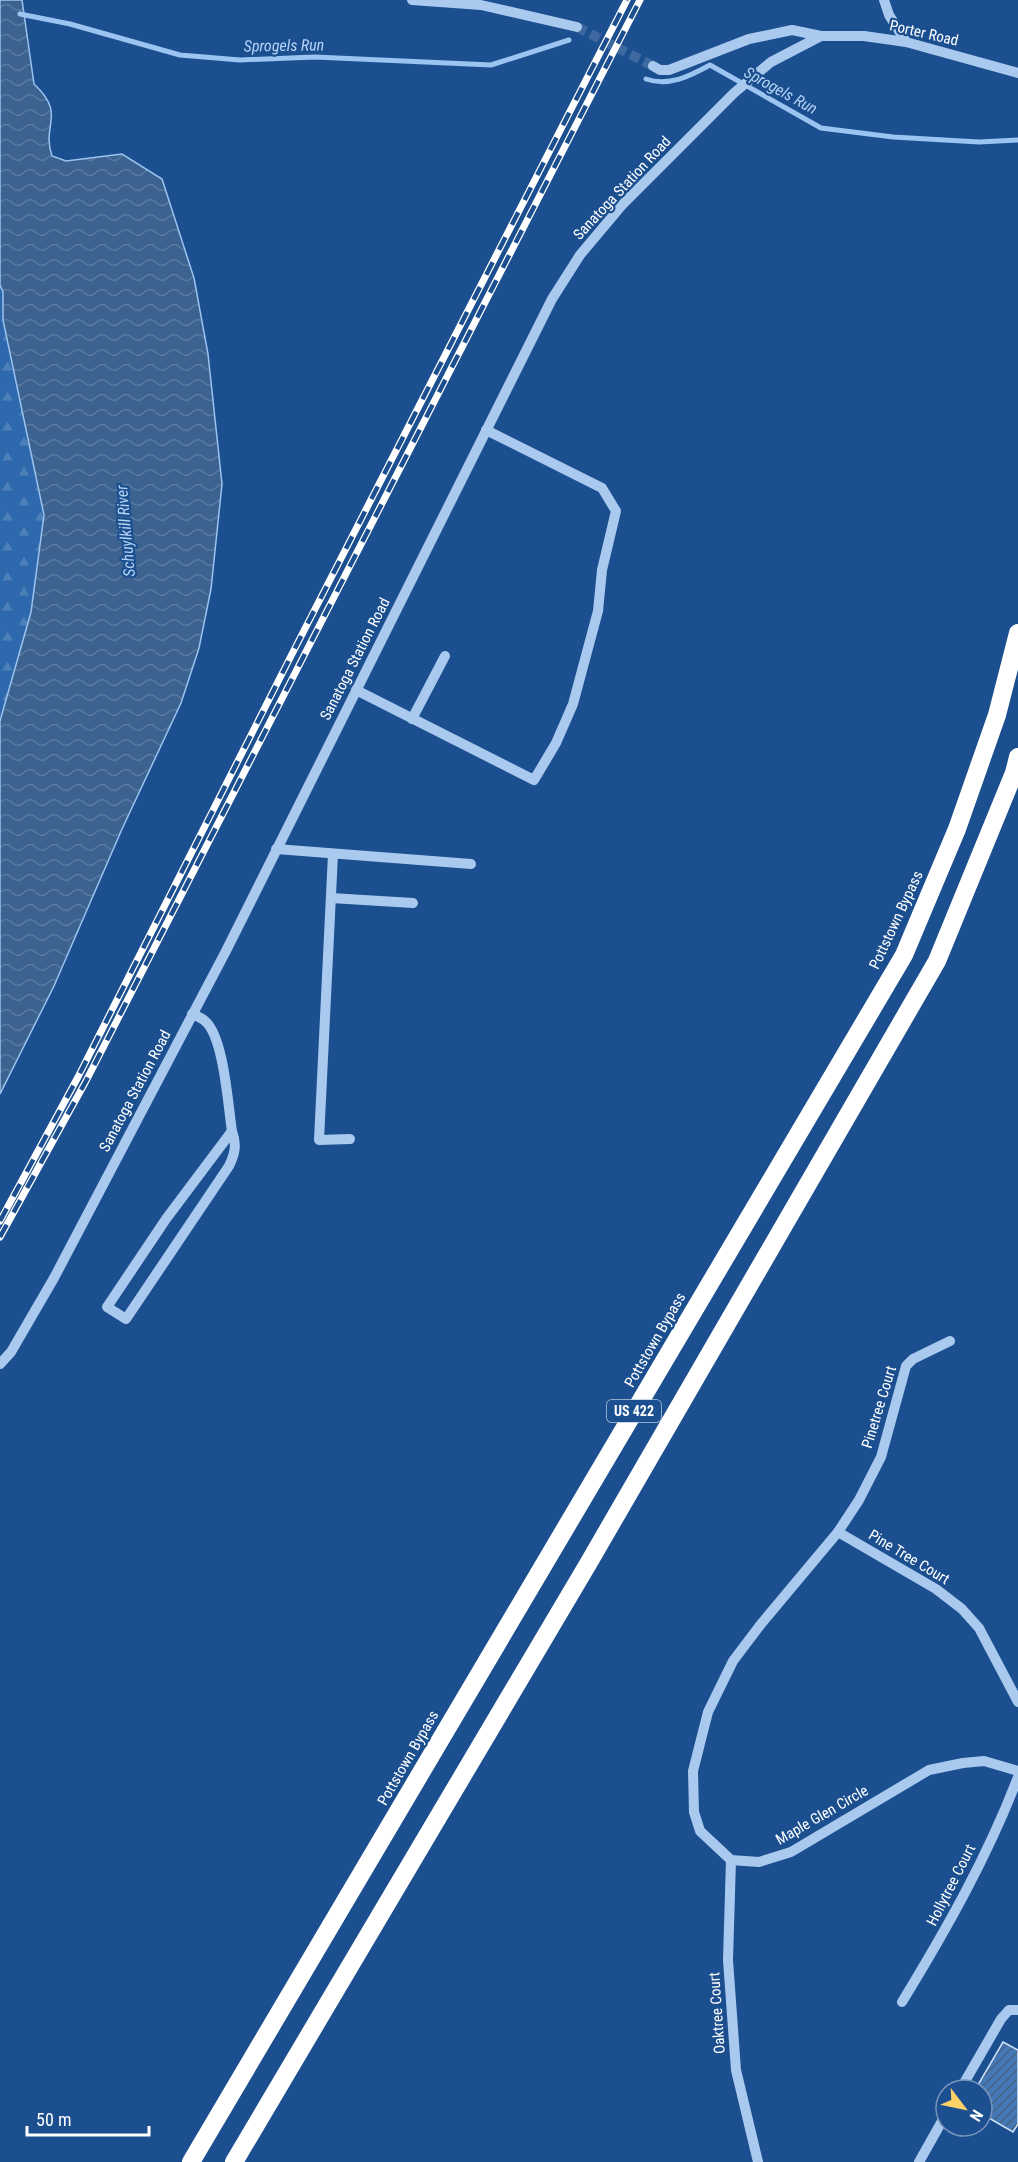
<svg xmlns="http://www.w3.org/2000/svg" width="1018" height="2162" font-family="'Roboto Condensed',sans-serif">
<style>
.forest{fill:url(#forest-firs)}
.water{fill:url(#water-waves);stroke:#9cc4f0;stroke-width:1.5}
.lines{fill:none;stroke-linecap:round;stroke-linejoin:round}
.stream{stroke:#9cc4f0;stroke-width:5}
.building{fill:url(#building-hatch);stroke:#cfe3fa;stroke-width:1.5}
.minor-tunnel{stroke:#3d69a0;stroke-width:10;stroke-dasharray:10 5;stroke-linecap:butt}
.minor{stroke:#a9c9ee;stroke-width:10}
.highway{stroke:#fff;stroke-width:18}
.rail-casing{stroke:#fff;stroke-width:7}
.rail{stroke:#1b4f8f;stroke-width:4.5;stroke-dasharray:14;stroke-linecap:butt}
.labels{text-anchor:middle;stroke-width:4.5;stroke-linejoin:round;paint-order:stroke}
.shield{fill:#1b4f8f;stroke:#bbcadd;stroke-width:1.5}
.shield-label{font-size:14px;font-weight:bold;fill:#fff}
.street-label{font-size:15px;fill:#fff;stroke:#1b4f8f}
.water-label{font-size:16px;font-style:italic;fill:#b5d3f5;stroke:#1b4f8f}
</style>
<defs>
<pattern id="forest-firs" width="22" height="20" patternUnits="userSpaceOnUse" patternTransform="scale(1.5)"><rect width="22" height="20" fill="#2e69ad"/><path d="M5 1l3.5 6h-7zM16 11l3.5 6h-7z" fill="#4d80b9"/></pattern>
<pattern id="water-waves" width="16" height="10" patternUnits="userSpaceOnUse" patternTransform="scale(1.5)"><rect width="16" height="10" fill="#3c6290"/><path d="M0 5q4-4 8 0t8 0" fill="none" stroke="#597aa1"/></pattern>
<pattern id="building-hatch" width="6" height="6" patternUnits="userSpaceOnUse" patternTransform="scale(1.5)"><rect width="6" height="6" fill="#4478b7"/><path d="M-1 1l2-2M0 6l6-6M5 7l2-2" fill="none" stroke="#486282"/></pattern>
</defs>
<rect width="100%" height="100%" fill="#1b4f8f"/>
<path class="forest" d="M0,285L3,292V320L44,515L31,612L0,721Z"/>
<path class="water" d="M0,0H22L34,84C67,115 41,124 52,156L66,161L122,154L162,179L194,278L208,354L222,484L211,589L199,648L181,703L122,829L54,986L0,1094V721L31,612L44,515L3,320V292L0,285Z"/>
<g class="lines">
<g class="stream">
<path d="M20,14L70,24L180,55L240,60L315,57L491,65L569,40"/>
<path d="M646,79C669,87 690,76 710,65L821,128L893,137L979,142L1018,140"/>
</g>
</g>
<path class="building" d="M1003,2042L1018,2050V2124L1013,2132L982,2114V2090H975Z"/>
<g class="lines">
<path class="minor-tunnel" d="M577,27L653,66"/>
<g class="minor">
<path d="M412,0L481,5L577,27"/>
<path d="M884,0L889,15L906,42"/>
<path d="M653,66L660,70H669L749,39L792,30L821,36H864L906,42L1018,73"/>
<path d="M356,690L534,780L556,743L573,704L598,611L602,570L616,511L602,488L486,430"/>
<path d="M412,719L445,656"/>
<path d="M276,849L471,864"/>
<path d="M333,854L319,1140L350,1139"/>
<path d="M331,898L413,903"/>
<path d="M192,1014C196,1016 202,1018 205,1021C224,1037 228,1106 232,1131C237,1144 235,1154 229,1166L126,1319L107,1307L166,1219L232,1131"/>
<path d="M950,1341L913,1359L906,1366L881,1457L859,1500L838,1532L761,1624L733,1661L708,1712L693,1771L694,1812L700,1831L731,1860L759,1862L791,1852L929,1770L963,1763L984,1761L1018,1771"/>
<path d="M0,1364L11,1352L54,1278L227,949L552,299L580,255L622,205L734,93L771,62L821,36"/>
<path d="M838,1532L936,1589L962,1609L979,1628L1018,1702"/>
<path d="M731,1860L728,1960L736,2070L758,2162"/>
<path d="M902,2002C946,1930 988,1856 1018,1777"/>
<path d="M960,2090L1001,2019L1009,2010H1018"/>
<path d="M919,2162L946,2114"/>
</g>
<g class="highway">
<path d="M191,2162L904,955L957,829L997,715L1018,633"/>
<path d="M234,2162L588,1564L937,961L1014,773L1018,757"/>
</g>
<defs>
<g id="rail">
<path d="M0,1221L78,1077L292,654L627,0"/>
<path d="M0,1237L86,1081L640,0"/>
</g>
</defs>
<use href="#rail" class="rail-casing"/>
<use href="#rail" class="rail"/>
</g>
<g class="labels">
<rect class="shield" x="607" y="1400" width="54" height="22" rx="4.5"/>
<g class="shield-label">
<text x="634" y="1416">US 422</text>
</g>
<g class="street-label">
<text transform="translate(924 33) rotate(13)" y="5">Porter Road</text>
<text transform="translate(622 188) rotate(-47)" y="5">Sanatoga Station Road</text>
<text transform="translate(355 659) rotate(-63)" y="5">Sanatoga Station Road</text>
<text transform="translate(896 920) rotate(-65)" y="5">Pottstown Bypass</text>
<text transform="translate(135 1091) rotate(-62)" y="5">Sanatoga Station Road</text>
<text transform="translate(655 1340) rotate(-60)" y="5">Pottstown Bypass</text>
<text transform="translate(879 1407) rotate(-73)" y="5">Pinetree Court</text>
<text transform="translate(909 1557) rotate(31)" y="5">Pine Tree Court</text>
<text transform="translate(408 1758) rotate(-60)" y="5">Pottstown Bypass</text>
<text transform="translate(822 1815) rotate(-30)" y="5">Maple Glen Circle</text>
<text transform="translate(951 1885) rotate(-63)" y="5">Hollytree Court</text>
<text transform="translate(717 2013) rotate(-94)" y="5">Oaktree Court</text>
</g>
<g class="water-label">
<text transform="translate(284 45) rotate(-1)" y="6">Sprogels Run</text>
<text transform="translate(781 90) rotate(29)" y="6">Sprogels Run</text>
<text transform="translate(125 531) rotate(-95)" y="6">Schuylkill River</text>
</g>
</g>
<g transform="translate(964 2108) rotate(122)"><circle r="28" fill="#1b4f8f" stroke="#7695bc" stroke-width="1.5"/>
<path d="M0-4.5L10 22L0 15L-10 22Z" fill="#ffd166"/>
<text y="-9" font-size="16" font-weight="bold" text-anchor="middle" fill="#ffffff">N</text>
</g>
<path d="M27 2126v9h122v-9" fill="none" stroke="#ffffff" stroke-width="3"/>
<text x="36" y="2126" font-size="18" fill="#ffffff" stroke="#1b4f8f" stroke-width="4.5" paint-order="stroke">50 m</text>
</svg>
